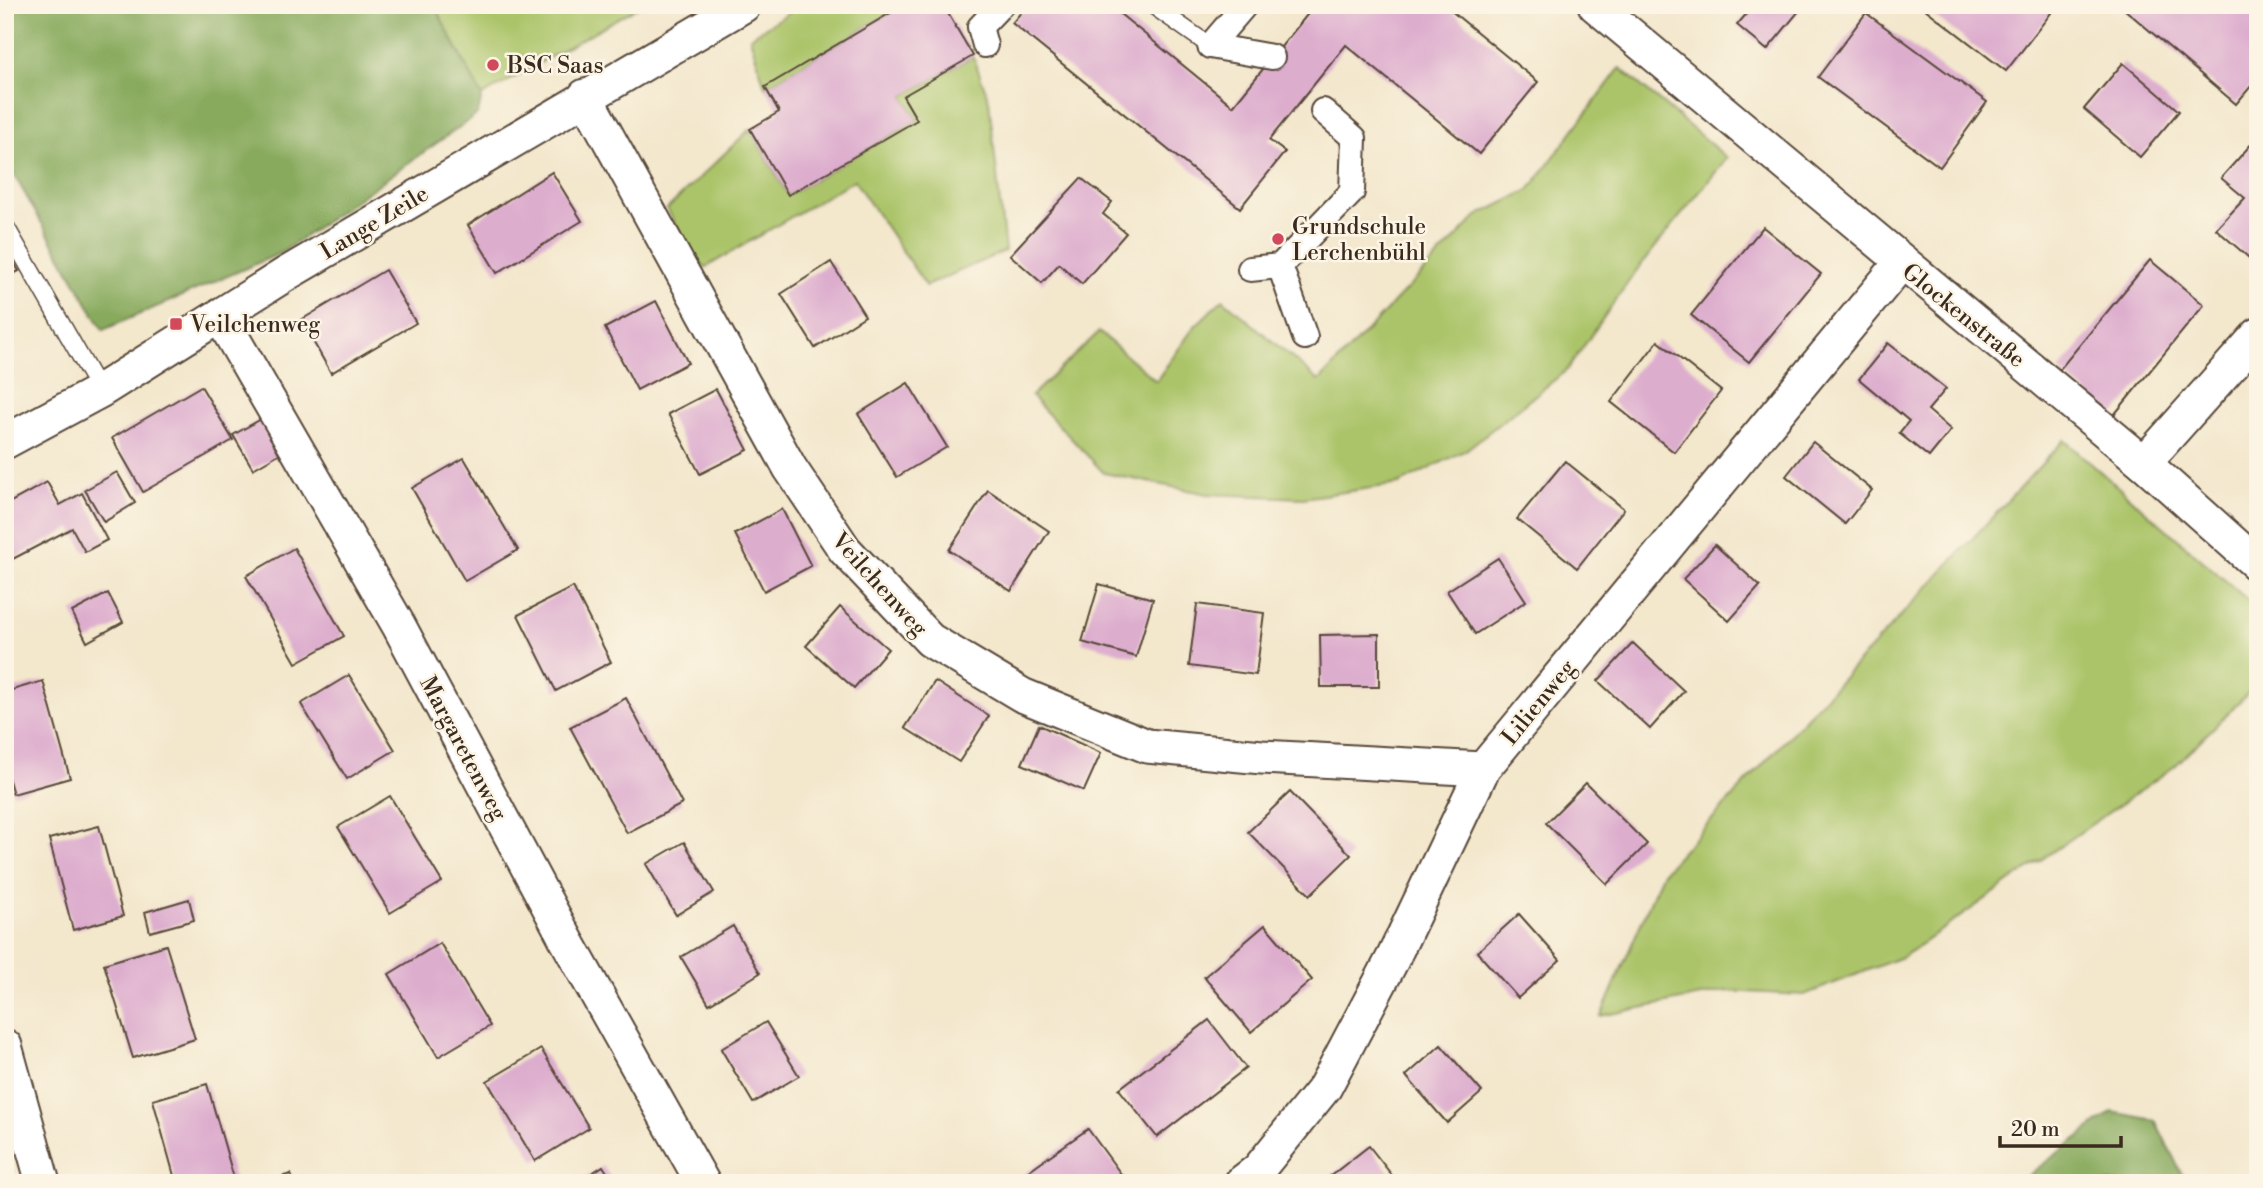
<svg xmlns="http://www.w3.org/2000/svg" width="2263" height="1188" font-family="'Libre Bodoni',serif">
<style>
.green{fill:#abc469;stroke:#737744;stroke-width:2}
.forest{fill:#88aa5d;stroke:#626a3e;stroke-width:2}
.building{fill:#ddadce}
.lines{fill:none;stroke-linecap:round;stroke-linejoin:round}
.service-casing{stroke:#574638;stroke-width:19}
.pedestrian-casing{stroke:#574638;stroke-width:28}
.minor-casing{stroke:#574638;stroke-width:37}
.service{stroke:#fff;stroke-width:16}
.pedestrian{stroke:#fff;stroke-width:24}
.minor{stroke:#fff;stroke-width:33}
.poi-dot{fill:#d1495b;stroke:#fcf5e5;stroke-width:2.5}
.labels{text-anchor:middle;stroke-width:5;stroke-linejoin:round;paint-order:stroke}
.poi-label{font-size:23px;fill:#3b2a1e;stroke:#fcf5e5;text-anchor:start}
.street-label{font-size:23px;fill:#3b2a1e;stroke:#fcf5e5}
</style>
<rect width="100%" height="100%" fill="#fcf5e5"/>
<filter id="ink" filterUnits="userSpaceOnUse"><feTurbulence type="fractalNoise" baseFrequency=".0143" numOctaves="2"/><feDisplacementMap in="SourceGraphic" scale="14" xChannelSelector="R" yChannelSelector="G"/><feConvolveMatrix kernelMatrix="1 2 1 2 8 2 1 2 1" color-interpolation-filters="sRGB"/></filter>
<filter id="wash" filterUnits="userSpaceOnUse"><feTurbulence type="fractalNoise" baseFrequency=".00686" numOctaves="4" result="noise"/><feDisplacementMap in="SourceGraphic" scale="28" xChannelSelector="R" yChannelSelector="G"/><feGaussianBlur stdDeviation="1.57" result="paint"/><feColorMatrix in="noise" values="0 0 0 0 0 0 0 0 0 0 0 0 0 0 0 0 0 1.4 0 .05"/><feComposite in="paint" operator="in"/></filter>
<g filter="url(#wash)">
<rect width="100%" height="100%" fill="#f3e7cc"/>
<g class="green">
<path d="M434,5H641L482,96Z"/>
<path d="M801,5H904L765,87L750,37Z"/>
<path d="M973,56L989,100L1005,251L926,286L854,180L701,270L667,209L750,129L788,195L917,120L903,96Z"/>
<path d="M1620,68L1727,158L1636,271L1567,370L1466,450L1399,484L1303,498L1207,494L1104,473L1031,396L1099,332L1156,381L1195,326L1223,299L1319,381L1477,216L1529,190Z"/>
<path d="M2064,440L2258,609V683L2175,766L1904,956L1804,995L1726,991L1601,1016L1663,872Z"/>
</g>
<g class="forest">
<path d="M5,5H434L482,96L478,114L281,253L103,330L5,159Z"/>
<path d="M2112,1112L2155,1120L2186,1183H2018Z"/>
</g>
<g id="blocks">
<g class="building">
<path d="M904,5H943L973,56L903,96L917,120L788,195L750,129L779,112L765,87Z"/>
<path d="M1027,5H1109L1233,106L1311,10L1306,5H1444L1538,82L1479,154L1346,45L1269,140L1285,152L1240,208L1012,23Z"/>
<path d="M1754,5H1804L1767,50L1737,25Z"/>
<path d="M1920,5H2040L2051,13L2006,71Z"/>
<path d="M2125,5H2248L2258,14V78L2236,104L2123,8Z"/>
<path d="M1866,13L1987,102L1940,167L1818,77Z"/>
<path d="M2123,63L2179,111L2140,157L2084,109Z"/>
<path d="M2254,141L2258,145L2256,264L2216,229L2245,198L2221,178Z"/>
<path d="M552,172L582,221L497,273L468,225Z"/>
<path d="M1081,178L1112,202L1103,214L1126,233L1082,284L1059,264L1042,283L1010,255Z"/>
<path d="M1763,227L1821,274L1749,362L1691,315Z"/>
<path d="M5,247L19,271L5,278Z"/>
<path d="M2150,260L2204,305L2114,415L2059,370Z"/>
<path d="M831,262L865,316L815,348L781,294Z"/>
<path d="M385,270L416,323L331,373L301,320Z"/>
<path d="M656,301L688,363L637,390L605,328Z"/>
<path d="M1658,341L1721,391L1674,452L1611,402Z"/>
<path d="M1888,343L1946,389L1928,410L1951,430L1929,457L1899,433L1909,421L1859,379Z"/>
<path d="M908,383L947,447L897,477L858,414Z"/>
<path d="M201,386L233,440L143,492L112,438Z"/>
<path d="M716,389L748,450L700,474L668,414Z"/>
<path d="M270,414L289,448L253,469L233,435Z"/>
<path d="M1813,442L1872,490L1845,524L1786,476Z"/>
<path d="M464,458L518,550L465,581L412,488Z"/>
<path d="M1565,461L1624,509L1577,568L1517,519Z"/>
<path d="M117,472L135,503L104,522L85,490Z"/>
<path d="M47,482L60,505L82,493L107,540L85,552L72,528L5,563V505Z"/>
<path d="M988,490L1049,531L1011,591L949,550Z"/>
<path d="M782,509L811,566L764,591L735,534Z"/>
<path d="M1715,545L1760,586L1729,621L1683,579Z"/>
<path d="M294,548L344,636L296,663L246,576Z"/>
<path d="M1498,558L1526,601L1475,634L1447,591Z"/>
<path d="M1099,584L1153,599L1136,657L1082,642Z"/>
<path d="M573,587L611,662L556,691L518,615Z"/>
<path d="M108,593L123,622L87,642L72,612Z"/>
<path d="M1197,604L1264,613L1256,675L1189,666Z"/>
<path d="M840,607L888,649L854,688L806,646Z"/>
<path d="M1379,634V687H1321L1320,635Z"/>
<path d="M1633,643L1684,691L1650,729L1598,681Z"/>
<path d="M349,675L395,750L347,779L301,704Z"/>
<path d="M43,681L70,778L13,794L5,767V692Z"/>
<path d="M935,681L989,716L959,762L905,728Z"/>
<path d="M626,698L682,804L627,833L570,727Z"/>
<path d="M1039,725L1101,753L1084,791L1022,764Z"/>
<path d="M1586,783L1647,844L1607,884L1546,823Z"/>
<path d="M1290,792L1351,855L1310,895L1248,832Z"/>
<path d="M390,796L442,882L390,913L338,827Z"/>
<path d="M99,826L123,916L73,930L49,839Z"/>
<path d="M684,842L714,892L676,915L646,864Z"/>
<path d="M189,899L194,920L150,932L145,912Z"/>
<path d="M1519,914L1560,960L1518,998L1477,952Z"/>
<path d="M1265,925L1312,980L1251,1032L1204,977Z"/>
<path d="M733,926L760,973L709,1004L681,957Z"/>
<path d="M440,943L490,1026L438,1057L389,974Z"/>
<path d="M166,945L195,1039L133,1058L104,964Z"/>
<path d="M1209,1020L1246,1068L1157,1137L1119,1089Z"/>
<path d="M766,1022L799,1076L753,1103L721,1049Z"/>
<path d="M1441,1045L1482,1092L1447,1123L1406,1076Z"/>
<path d="M541,1049L589,1128L535,1161L487,1081Z"/>
<path d="M207,1084L235,1182L176,1183L153,1100Z"/>
<path d="M1088,1129L1126,1181L1012,1183L1038,1164Z"/>
<path d="M1369,1146L1398,1183H1325L1324,1181Z"/>
<path d="M603,1166L614,1183H577Z"/>
<path d="M291,1174L294,1183H263V1182Z"/>
</g>
</g>
</g>
<g filter="url(#ink)">
<use href="#blocks" fill-opacity="0" stroke="#574638" stroke-width="2"/>
<g class="lines">
<defs>
<g id="service">
<path d="M1152,5L1210,46"/>
<path d="M5,225L100,391"/>
</g>
<g id="pedestrian">
<path d="M1245,5L1210,46L1272,57"/>
<path d="M985,45L980,27L1001,5"/>
<path d="M1280,266L1305,337"/>
<path d="M1250,269L1280,266L1352,192L1354,138L1323,111"/>
</g>
<g id="minor">
<path d="M1595,5L2144,463L2258,565"/>
<path d="M585,96L790,468L845,550L930,640L1022,695L1147,746L1262,757L1483,769"/>
<path d="M220,316L399,626L567,941L703,1183"/>
<path d="M5,442L100,391L286,274L744,5"/>
<path d="M2144,463L2258,335"/>
<path d="M5,1046L43,1183"/>
<path d="M1241,1183L1258,1170L1325,1087L1393,958L1483,769L1901,263"/>
</g>
</defs>
<use href="#service" class="service-casing"/>
<use href="#pedestrian" class="pedestrian-casing"/>
<use href="#minor" class="minor-casing"/>
<use href="#service" class="service"/>
<use href="#pedestrian" class="pedestrian"/>
<use href="#minor" class="minor"/>
</g>
</g>
<g class="poi-dot">
<circle cx="493" cy="65" r="7"/>
<circle cx="1278" cy="239" r="7"/>
<rect x="169" y="317" width="14" height="14" rx="3.5"/>
</g>
<g class="labels">
<g class="poi-label">
<text x="507" y="73">BSC Saas</text>
<text x="1292" y="234">Grundschule<tspan x="1292" dy="26">Lerchenbühl</tspan></text>
<text x="190" y="332">Veilchenweg</text>
</g>
<g class="street-label">
<text transform="translate(374 222) rotate(-31)" y="8">Lange Zeile</text>
<text transform="translate(1964 315) rotate(39)" y="8">Glockenstraße</text>
<text transform="translate(880 584) rotate(48)" y="8">Veilchenweg</text>
<text transform="translate(1538 702) rotate(-51)" y="8">Lilienweg</text>
<text transform="translate(464 748) rotate(62)" y="8">Margaretenweg</text>
</g>
</g>
<rect width="2263" height="1188" fill="none" stroke="#fcf5e5" stroke-width="28"/>
<path d="M2000 1136v10h121v-10" fill="none" stroke="#3b2a1e" stroke-width="3.5"/>
<text x="2011" y="1136" font-size="21" fill="#3b2a1e" stroke="#fcf5e5" stroke-width="5" paint-order="stroke">20 m</text>
</svg>
